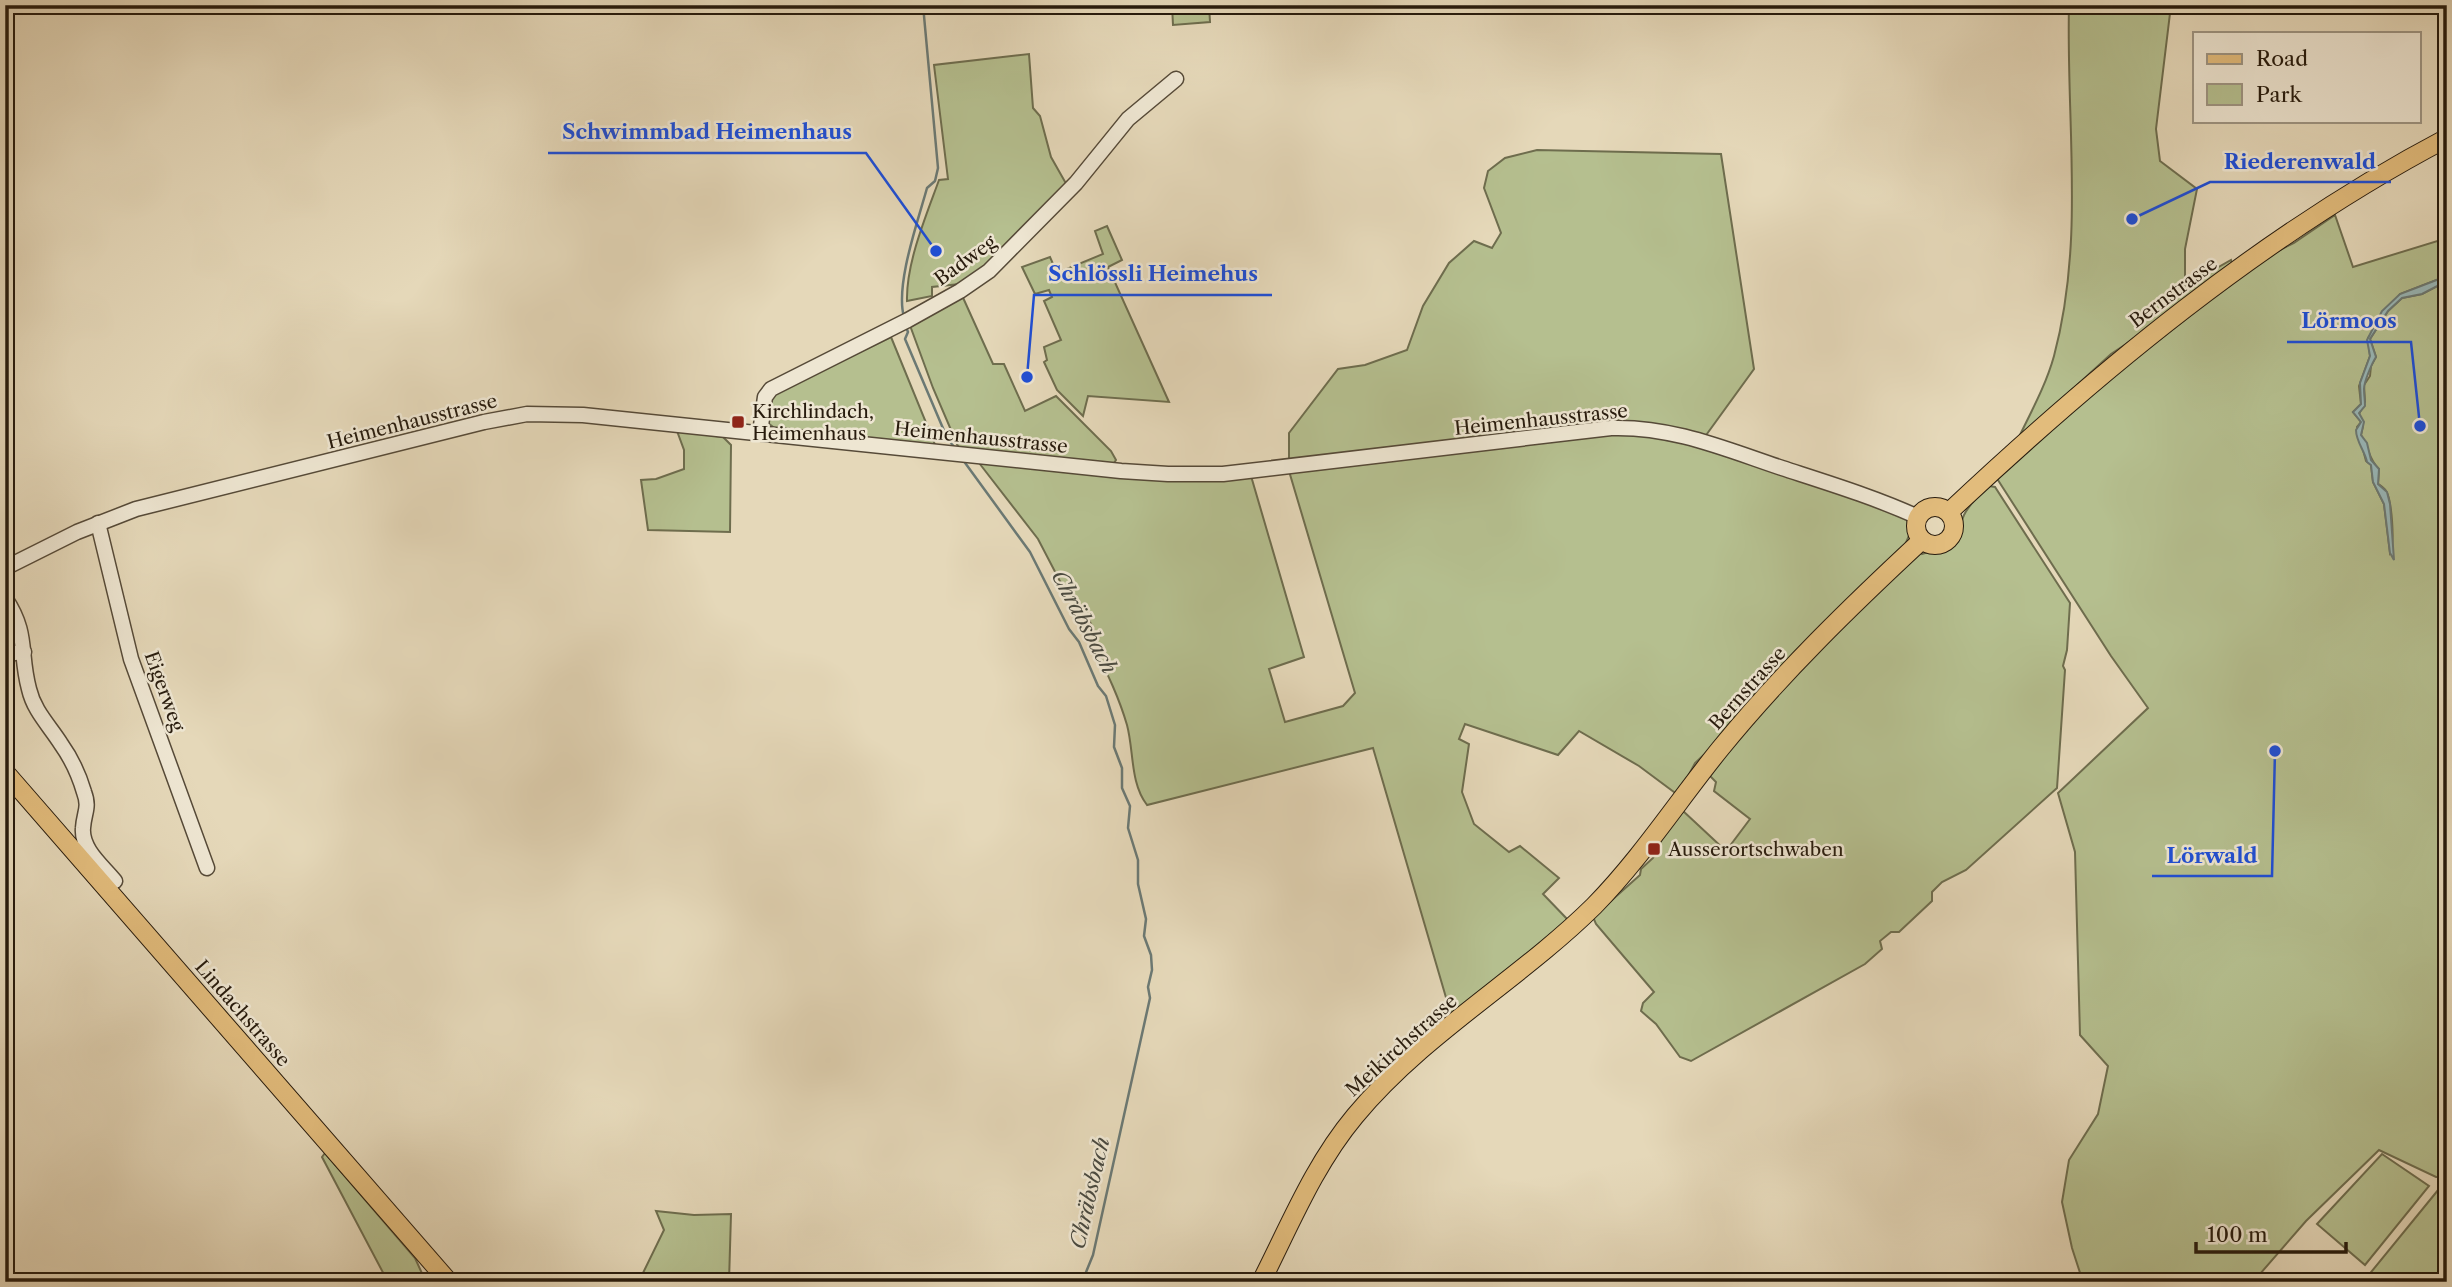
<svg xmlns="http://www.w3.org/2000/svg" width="2452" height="1287" font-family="'Libre Caslon Text',serif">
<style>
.green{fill:#b5bf8f;stroke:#6e6d4e;stroke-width:2}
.water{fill:#99b8b9;stroke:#6b7974;stroke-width:2}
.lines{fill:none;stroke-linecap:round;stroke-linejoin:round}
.stream{stroke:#6b7974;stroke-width:2.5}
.minor-casing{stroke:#564a38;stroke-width:17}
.major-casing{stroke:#271b0d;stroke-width:20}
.minor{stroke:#eee6d2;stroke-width:14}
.major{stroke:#e2bc7c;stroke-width:18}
.poi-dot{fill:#8f2418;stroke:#eee6d2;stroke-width:2.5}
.labels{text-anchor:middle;stroke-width:5;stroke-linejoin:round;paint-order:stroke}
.street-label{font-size:19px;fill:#271b0d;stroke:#eee6d2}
.poi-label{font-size:19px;fill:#271b0d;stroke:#eee6d2;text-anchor:start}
.water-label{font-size:21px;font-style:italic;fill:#494a41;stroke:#eee6d2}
.leader{fill:none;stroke:#1d4ed8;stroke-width:2.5}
.callout-dot{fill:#1d4ed8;stroke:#eee6d2;stroke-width:2.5}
.callout-label{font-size:21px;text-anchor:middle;font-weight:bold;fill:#1d4ed8;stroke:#eee6d2;stroke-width:5;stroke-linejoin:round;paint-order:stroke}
</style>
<rect width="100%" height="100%" fill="#e5d8b9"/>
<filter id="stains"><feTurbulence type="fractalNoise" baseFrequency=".00286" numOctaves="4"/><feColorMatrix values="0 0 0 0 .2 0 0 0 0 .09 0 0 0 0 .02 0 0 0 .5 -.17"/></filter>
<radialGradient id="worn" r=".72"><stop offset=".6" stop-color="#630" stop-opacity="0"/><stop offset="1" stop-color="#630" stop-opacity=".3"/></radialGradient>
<g class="green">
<path d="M1172,5H1209L1210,22L1173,25Z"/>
<path d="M2069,5H2171L2156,129L2160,161L2197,189L2185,249V286L2231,260L2233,267L2164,319L2111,354L2018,439C2031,412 2046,385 2054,356C2085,240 2066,123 2069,5Z"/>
<path d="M1029,54L1033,108L1040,116L1051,157L1068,187L999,259L960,284L932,287V296L907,301C906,263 926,216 939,180L948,179L934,65Z"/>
<path d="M1537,150L1721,154L1754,369L1704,438L1891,511L1908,520L1911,531L1905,545L1726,734L1695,763L1678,795L1639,766L1579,731L1558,755L1465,724L1459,739L1469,744L1462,792L1474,824L1509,852L1520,846L1559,878L1543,894L1569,921L1452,1018L1373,748L1147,805C1130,783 1134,751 1127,725C1118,694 1104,667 1090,638L1094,630L1088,618L1076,612L1038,539L976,459L1251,476L1304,657L1269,669L1285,722L1343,706L1355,693L1289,471V433L1338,369L1365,365L1407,350L1423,306L1449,263L1474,241L1492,248L1501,233L1484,188L1488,171L1505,158Z"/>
<path d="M2335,215L2353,267L2447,238V276L2400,294L2368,338L2370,356L2359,386L2361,404L2353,412L2361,422L2357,427L2366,461L2371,465L2373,482L2384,504L2390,553C2395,545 2392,500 2386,491C2385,489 2380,485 2378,484L2379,469C2368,459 2369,446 2361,435L2363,426L2359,414L2365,402L2364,385L2370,376L2371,366L2376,357L2370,339L2388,311L2402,298L2422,294L2447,281V614L2442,611L2440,614L2447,620V1177H2436L2379,1150L2306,1221L2253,1282H2083L2072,1248L2062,1202L2069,1160L2098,1114L2108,1066L2080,1035L2075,852L2058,793L2148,708L2111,656L1996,477L2074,407L2262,259L2294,243Z"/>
<path d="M1107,226L1122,260L1108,267L1169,402L1088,396L1083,416L1057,390L1044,362L1047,360L1044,347L1061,340L1044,301L1052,297L1049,290L1035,294L1022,267L1050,257L1057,273L1103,254L1095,231Z"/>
<path d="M960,291L993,364H1004L1025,411L1056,396L1111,451L1116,460L1112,466L960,451L933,388L908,320Z"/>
<path d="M891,337L936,447L777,430L768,423L770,396Z"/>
<path d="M677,431L723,437L731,445L730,532L648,530L641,480L656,479L684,469V450Z"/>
<path d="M1989,486L1995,487L2070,603L2067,650L2063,666L2065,670L2057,788L1966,870L1942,882L1932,892V901L1899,932H1891L1880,941L1882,949L1865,964L1691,1061L1680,1057L1656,1024L1641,1011L1643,1003L1654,992L1596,924L1593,917L1640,875L1641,869L1653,858L1663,836L1682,810L1726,851L1750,819L1714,791L1716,782L1709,775C1773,696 1840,616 1920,552L1922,554C1931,550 1940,554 1948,549C1963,540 1958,528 1964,515C1970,503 1980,494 1989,486Z"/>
<path d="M325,1153L415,1258L425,1280L420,1281L413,1274L408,1276L413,1282L406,1279L403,1282H388L322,1157Z"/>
<path d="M2382,1154L2429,1186L2365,1265L2317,1224Z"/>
<path d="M2443,1184L2447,1187V1282H2363Z"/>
<path d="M656,1211L694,1215L731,1214L729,1282H633L642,1275L664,1230Z"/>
</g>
<path class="water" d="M2447,276V281L2422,294L2402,298L2388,311L2370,339L2376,357C2372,363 2364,382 2364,389C2364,395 2365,400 2365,406L2359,413L2364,422L2361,435L2367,443L2371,460L2379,469L2378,484L2387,492L2390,504L2394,560L2390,553L2384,504L2373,482L2371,465L2367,462C2365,451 2356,442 2356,430L2361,422L2353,412L2361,404L2360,383L2370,356L2367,340L2382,311L2400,294Z"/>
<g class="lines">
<g class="stream">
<path d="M904,317C895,285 918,221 927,188L935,181L938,168L923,5"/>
<path d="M906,327L908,332L905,339L945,433L955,449"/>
<path d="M963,460L1030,552L1069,629L1079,642L1098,686L1106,696L1115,725L1114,747L1122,768V788L1130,806L1128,828L1138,860V884L1146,919L1144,936L1151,955L1152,970L1148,987L1150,998L1093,1255L1082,1282"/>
</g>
<defs>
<g id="minor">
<path d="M760,433L765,397L771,389L908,320L960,291L989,271L1076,183L1128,119L1176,79"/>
<path d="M98,523L131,659L207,868"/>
<path d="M5,568L77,532L136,509L484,422L527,414L583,415L1121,471L1168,474H1223L1611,428C1672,426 1725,449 1782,468C1828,483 1874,497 1918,517"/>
<path d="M5,598C29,634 19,652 29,689C34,711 49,725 61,744C71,758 79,775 84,792C90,808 84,812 83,828C81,849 103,866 115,881"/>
<path d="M5,654L24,652"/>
</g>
<g id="major">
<circle cx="1935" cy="526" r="19"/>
<path d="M1949,512C2099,371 2264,234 2447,138"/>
<path d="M5,772L449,1282"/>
<path d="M1261,1282C1290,1225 1314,1165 1355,1116C1423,1034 1519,980 1594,906C1641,858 1678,801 1720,749C1781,674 1852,605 1922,540"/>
</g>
</defs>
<use href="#minor" class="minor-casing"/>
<use href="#major" class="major-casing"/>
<use href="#minor" class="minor"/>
<use href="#major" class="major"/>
</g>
<g class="poi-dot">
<rect x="731" y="415" width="14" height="14" rx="3.5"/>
<rect x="1647" y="842" width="14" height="14" rx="3.5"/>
</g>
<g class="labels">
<g class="street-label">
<text transform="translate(965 260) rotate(-36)" y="7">Badweg</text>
<text transform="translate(2173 292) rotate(-37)" y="7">Bernstrasse</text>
<text transform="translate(1541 419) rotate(-6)" y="7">Heimenhausstrasse</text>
<text transform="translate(412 421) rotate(-14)" y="7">Heimenhausstrasse</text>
<text transform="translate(981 437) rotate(6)" y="7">Heimenhausstrasse</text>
<text transform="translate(1747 688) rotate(-48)" y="7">Bernstrasse</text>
<text transform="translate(165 691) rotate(70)" y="7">Eigerweg</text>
<text transform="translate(243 1013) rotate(49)" y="7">Lindachstrasse</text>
<text transform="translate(1401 1045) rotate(-42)" y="7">Meikirchstrasse</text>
</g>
<g class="poi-label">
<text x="752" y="418">Kirchlindach,<tspan x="752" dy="22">Heimenhaus</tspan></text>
<text x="1668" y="856">Ausserortschwaben</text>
</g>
<g class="water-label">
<text transform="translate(1084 622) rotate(62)" y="7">Chräbsbach</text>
<text transform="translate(1090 1193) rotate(-77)" y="7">Chräbsbach</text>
</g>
</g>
<path class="leader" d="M936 251L866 153H548M2132 219L2210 182H2391M1027 377L1034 295H1272M2420 426L2411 342H2287M2275 751L2272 876H2152"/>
<g class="callout-dot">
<circle cx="936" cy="251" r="7"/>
<circle cx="2132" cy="219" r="7"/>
<circle cx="1027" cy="377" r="7"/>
<circle cx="2420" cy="426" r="7"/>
<circle cx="2275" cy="751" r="7"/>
</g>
<g class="callout-label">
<text x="707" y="139">Schwimmbad Heimenhaus</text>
<text x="2300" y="169">Riederenwald</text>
<text x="1153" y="281">Schlössli Heimehus</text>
<text x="2349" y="328">Lörmoos</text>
<text x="2212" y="863">Lörwald</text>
</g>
<rect width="2452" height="1287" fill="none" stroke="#e5d8b9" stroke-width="28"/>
<rect x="7" y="7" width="2438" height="1273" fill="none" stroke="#271b0d" stroke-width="3.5"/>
<rect x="14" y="14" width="2424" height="1259" fill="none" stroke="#271b0d" stroke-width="2"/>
<rect x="2193" y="32" width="228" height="91" fill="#eee6d2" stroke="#9e9583" stroke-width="2"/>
<rect x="2207" y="54" width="35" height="10" fill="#e2bc7c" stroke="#9e9583" stroke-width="2"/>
<text x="2256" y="66" font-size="21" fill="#271b0d">Road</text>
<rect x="2207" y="84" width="35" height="21" fill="#b5bf8f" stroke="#9e9583" stroke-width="2"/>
<text x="2256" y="102" font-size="21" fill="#271b0d">Park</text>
<path d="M2196 1242v10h150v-10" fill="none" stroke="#271b0d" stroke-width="3.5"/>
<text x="2207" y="1242" font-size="21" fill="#271b0d" stroke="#eee6d2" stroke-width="5" paint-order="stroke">100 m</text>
<rect width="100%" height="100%" filter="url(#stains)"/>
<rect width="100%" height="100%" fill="url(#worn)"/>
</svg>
